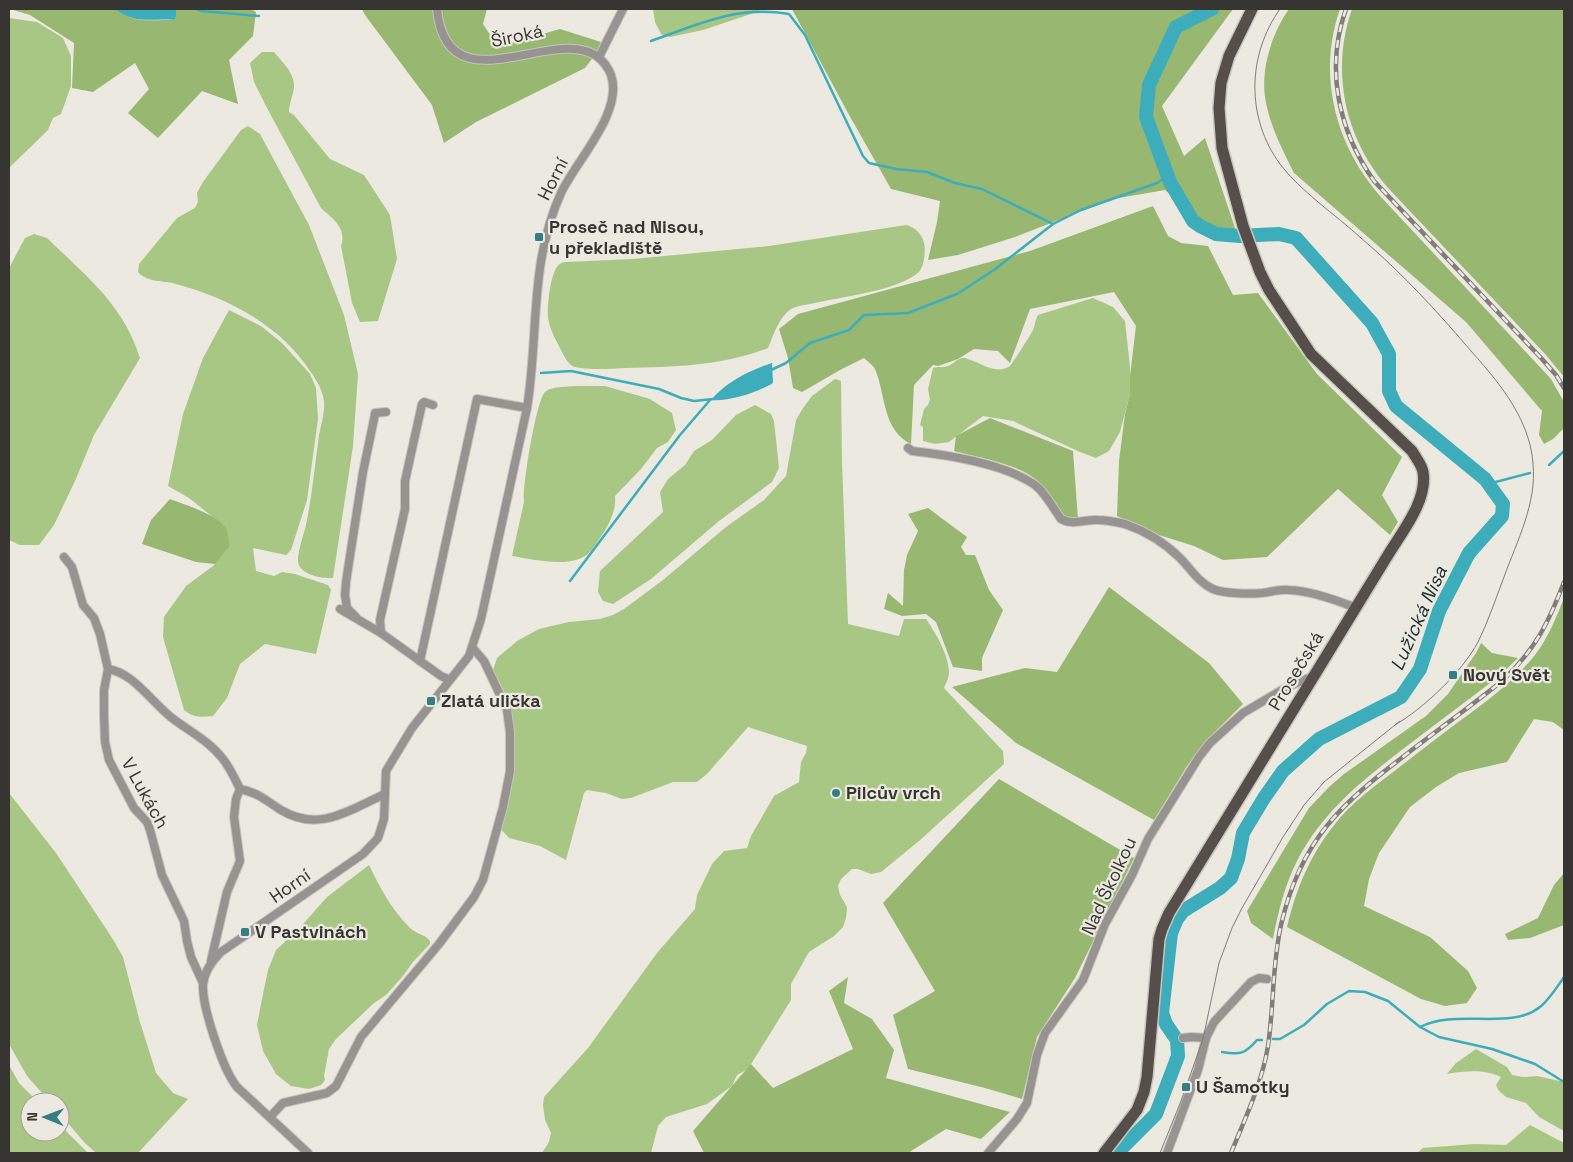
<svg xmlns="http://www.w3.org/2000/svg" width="1573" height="1162" font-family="'Space Grotesk',sans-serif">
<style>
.green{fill:#a8c784}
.forest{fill:#98b872}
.water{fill:#3dadbb}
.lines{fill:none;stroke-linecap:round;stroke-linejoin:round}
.stream{stroke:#3dadbb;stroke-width:2.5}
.river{stroke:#3dadbb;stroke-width:14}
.street-casing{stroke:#c7c5bd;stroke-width:10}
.primary-casing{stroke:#c7c5bd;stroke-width:14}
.street{stroke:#979391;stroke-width:8}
.primary{stroke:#554e4b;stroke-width:11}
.tram{stroke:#7f7e78;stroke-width:1}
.rail-casing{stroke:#7f7e78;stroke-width:4.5}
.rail{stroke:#ebe9e0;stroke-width:2.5;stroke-dasharray:8;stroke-linecap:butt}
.poi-dot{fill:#367d86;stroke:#ebe9e0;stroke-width:2}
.labels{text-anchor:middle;stroke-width:4.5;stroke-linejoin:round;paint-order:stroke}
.street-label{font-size:18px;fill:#363531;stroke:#ebe9e0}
.poi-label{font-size:18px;font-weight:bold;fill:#363531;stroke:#ebe9e0;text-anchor:start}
.water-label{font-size:19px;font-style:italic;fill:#1b2f31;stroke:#ebe9e0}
</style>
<rect width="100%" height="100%" fill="#ebe9e0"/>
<g class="green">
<path d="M653,9H758L760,11L703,30L670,37L661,34L655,22Z"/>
<path d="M9,18L37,22L63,38L71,56V86L61,114L53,118L48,130L9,168Z"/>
<path d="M262,52H274C282,62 295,73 294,87C293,96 289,103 289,112L294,115L330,159L364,175L390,215L397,259L378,321L360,322L352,303L341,246C347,228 333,219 321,208L267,108L254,82L250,63Z"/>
<path d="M248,126L260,134L309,225L344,315L358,374L353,446L333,578C323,579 300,575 298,562C297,553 304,534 306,525C312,496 315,465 319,435C321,425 325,412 324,401C323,391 316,379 310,371C280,325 228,298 176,284C163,280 148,283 138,272L139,264L177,218L195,208L198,202L197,193L203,182L241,130Z"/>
<path d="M906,225C915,227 922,234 924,243C926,250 924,267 919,272C898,291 839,297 810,304C804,305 797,306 791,309C779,317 773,336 768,348C721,366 674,367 625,368C612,369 587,370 575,367C568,365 564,356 561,350C556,340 550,330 548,318C547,308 550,270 560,264C562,262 565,262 567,262L633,259L769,246Z"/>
<path d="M34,234L47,238C86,276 123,304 140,358L94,435L75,481L54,525L39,545H20L9,540V268L25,238Z"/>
<path d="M1093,298L1113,307L1125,321L1130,367V394L1120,432L1109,451L1096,458L1080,452L1013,421L983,416L949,442L935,444L923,441V427L920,425L924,409L928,405L930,400L928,389L933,368C938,366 943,368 948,366C954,364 958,357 965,358C978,361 996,376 1010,366C1012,364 1032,333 1033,330C1035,325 1035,320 1038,315Z"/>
<path d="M229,310L261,326L282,343L310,374L316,388L318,419L307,500L291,550L286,555L253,548L256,571L274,576L282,572L295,574L328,585L331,590L316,654L265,644L240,664L227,698L213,716C200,717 194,718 184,710L163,637L164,617L186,586L213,566L230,546L224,526L189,498L168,486L183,414L203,358Z"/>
<path d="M835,379L841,381L842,462L848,624L899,636L904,619H926C935,632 949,655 949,673C949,677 946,683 944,688L1003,751L1004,764L919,841L881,872L871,874L858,869H852L841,879L838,886L840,895L847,907L846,918L843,927L834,936L809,952L791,984V1000L748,1069L737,1075L732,1086L707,1104L666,1117L658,1126L651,1153H542L549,1142L551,1133L545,1120L543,1105L544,1097L588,1048L657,953L695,909L697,895L712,864L724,851L747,848L751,836L774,796L799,782L801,762L806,753L807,746L748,727L707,774L697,782H673L631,798L622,799L606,793L587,790L584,793L566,860L540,846L509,838L500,828L513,731L511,711L504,691L493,670L497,658L517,641L539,629L569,622L600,619L613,615L624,609L663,580L726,527L764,500L786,476L796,420L803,408L812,396Z"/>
<path d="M575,386H605L650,399L672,413L676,430L668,442L657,448L641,469L615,496C616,510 611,520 604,532C599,539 594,548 588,554C570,569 532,559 512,556L524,502C522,488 536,401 545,392C551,386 567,387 575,386Z"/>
<path d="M755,405L771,414L774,421L779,468L772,482L719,521L651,579L613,604L603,601L598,592L600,571L663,512L660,492L668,479L685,465L694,451L712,440L736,415Z"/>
<path d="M9,793L56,853L114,941L123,957L140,1022L156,1073L173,1093L188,1099L138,1153H96L85,1143L60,1114V1102H50L27,1076L9,1044Z"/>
<path d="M369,865C380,888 392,910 410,928C416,934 425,934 430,941V944L413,962L403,976L386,995L374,1003L336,1039L329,1049L324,1076L325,1080L321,1085L309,1089L291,1086L276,1074L263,1051L257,1025L263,994L268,970L276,950L297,931L327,897Z"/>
<path d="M1476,1049L1507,1067L1512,1075L1523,1077L1537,1076L1564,1082V1131L1539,1117L1526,1103L1506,1097L1499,1091L1496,1085L1501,1077C1483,1069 1467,1071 1447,1074L1456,1063Z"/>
<path d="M9,1065L19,1083L38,1102H30V1132H60V1125L88,1153H9Z"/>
<path d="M1530,1125L1564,1143V1153H1417L1423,1148L1474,1144L1506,1145Z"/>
</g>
<g class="forest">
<path d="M10,9H115C136,25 151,19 174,20L176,17V9H251L256,12L253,36L229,60L238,104L202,91L158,138L128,113L149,89L135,63L93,92L72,88L74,43L30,15Z"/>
<path d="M362,9H487L483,24L498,47L560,29L604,43L585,68L476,122L444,143L432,105L365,15Z"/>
<path d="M792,9H1233L1162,106L1184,156L1205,138L1237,234L1205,223L1165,190L1113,199L1015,237L958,255L928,260L937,222L940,201L891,189L848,113Z"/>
<path d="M1289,9H1340C1317,75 1335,145 1381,197L1551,379L1564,402V428L1553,439L1544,444L1539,435L1542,411L1466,322L1294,173C1282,149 1269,124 1265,97C1261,68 1272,33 1289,9Z"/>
<path d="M1352,9H1564V377L1546,355L1389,189C1345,139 1330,72 1352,9Z"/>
<path d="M1153,206L1168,236L1181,243L1208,246L1233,295L1258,293L1317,374L1402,457L1382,495L1398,522L1390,535L1338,489L1267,557L1223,560L1194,546L1159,535L1117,516L1119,461L1125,414L1130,394V376L1136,326L1114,292L1030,309L1010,363L998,351L974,349L958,359L938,366L933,365L914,385L911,444C882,430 886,395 875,369C873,365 868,362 864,358L840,370L802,392L793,388L788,358L779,329L798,314L1030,251Z"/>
<path d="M990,418L1073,451L1078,519L1065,518C1057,506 1050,493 1040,483C1021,464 980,458 954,451L956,436Z"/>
<path d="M170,499C185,505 216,514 225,527C228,532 229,540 230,546L215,564L196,562L142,544L151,520Z"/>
<path d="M928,508L967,537L961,547L966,555H975L989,590L1003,610L982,658V671L953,667L936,622L926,614L902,616L884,609L888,593L903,606L904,570L907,555L918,531L908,514Z"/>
<path d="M1109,587L1209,663L1243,704L1213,734L1187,766L1154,820L1016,743L952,687L1025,668L1057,672Z"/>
<path d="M1564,598V730L1553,722L1534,719L1507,762L1459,773L1436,787L1410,807L1379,853L1369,879L1364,906L1430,937L1468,971L1477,988L1467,1003L1445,1006L1421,999L1287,927C1296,889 1310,855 1335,824C1352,802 1375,786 1397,769C1418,753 1439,736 1461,720C1487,701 1514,681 1535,655C1548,638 1556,618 1564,598Z"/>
<path d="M1481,643L1492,653L1518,658L1498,677C1468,700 1437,723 1407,746C1363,780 1325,809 1298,859C1285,884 1278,912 1273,939L1251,923L1247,911L1309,808L1329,787L1344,774L1426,716L1448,694L1476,653Z"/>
<path d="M999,779L1134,858L1075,978L1037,1037L1022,1099L985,1088L908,1069L893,1015L935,991L883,903Z"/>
<path d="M1564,873V925L1530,938L1508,940L1505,934L1538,918L1554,885Z"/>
<path d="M848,977L844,1003L872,1019L894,1050L886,1078L1010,1112L981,1139L946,1129L908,1153H704L693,1131L751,1064L773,1088L853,1049L829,991Z"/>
</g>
<g class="water">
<path d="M115,9H176V17L174,20C151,18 136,25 115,9Z"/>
<path d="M772,363L773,383C758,392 728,402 711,400C726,382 750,370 772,363Z"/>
</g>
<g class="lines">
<g class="stream">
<path d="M196,9L202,11L259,16"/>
<path d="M651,41C699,24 737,5 789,14L805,35L863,156L869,163L896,169L927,172L955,183L982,189L1053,224"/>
<path d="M769,371L786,363L810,343L849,330L864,315L908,313L957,294L994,270L1053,224L1081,210L1157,183L1168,176"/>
<path d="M541,373L571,371L659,389L681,398L694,401L713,399"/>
<path d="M1549,465L1564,451"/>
<path d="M1488,484L1530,473"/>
<path d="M570,581L680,435L710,400"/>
<path d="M1420,1027L1439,1037L1492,1049L1535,1064L1564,1082"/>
<path d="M1273,1039H1280L1304,1025L1327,1004L1349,991L1365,992L1388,1001L1420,1027C1456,1008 1510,1031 1540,1007C1549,1000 1557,987 1564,977"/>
<path d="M1222,1052C1240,1055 1245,1054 1257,1040H1262"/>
</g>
<path class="river" d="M1117,1153L1156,1114L1178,1056L1177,1040L1166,1024L1162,1013L1171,933L1177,919L1183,911L1220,888L1231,878L1238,859L1243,833L1264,798L1283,771L1319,739L1401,697L1420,669L1439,611L1469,553L1502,516L1503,504L1485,479L1396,406L1389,391V354L1372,323L1296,238L1279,234L1240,236L1216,234L1200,226L1193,221L1170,182L1146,117L1149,85L1176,27L1212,9"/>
<defs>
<g id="street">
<path d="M600,55L623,9"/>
<path d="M908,448L912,451C948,455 1001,463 1032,483C1044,490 1053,508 1061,519C1073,526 1085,519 1098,520C1107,520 1116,522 1125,524C1145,531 1165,543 1180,558C1190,568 1199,583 1213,589C1225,594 1250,594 1262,593C1271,592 1280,589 1289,590C1312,591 1334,600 1355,607"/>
<path d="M64,557L72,567L83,605L94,618L100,634L108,669L104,690V715L105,742L109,760L134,808L147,822L150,830L162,875L184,921L187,941L191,957L203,983"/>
<path d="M340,609L381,633L441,676L450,680"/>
<path d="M356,617L347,608L345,595L346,582L363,472L374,419L375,413L386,412"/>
<path d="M381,633L380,620L405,509V481L422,404L424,402L433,405"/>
<path d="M420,661L477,399L527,408"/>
<path d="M108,669C134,673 151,702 172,718C189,731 209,741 223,759C230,768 235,779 240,789C259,793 265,800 281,810C319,833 349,810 385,794"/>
<path d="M211,961L227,892L240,861L234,817L236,799L240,789"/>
<path d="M1183,1038L1191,1037L1206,1038"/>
<path d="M270,1117L283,1103L327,1093L336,1086L361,1037L439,944L474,897L483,880L503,807L510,771V732L507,710L501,697L484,661L472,647"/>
<path d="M308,1153L237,1087C223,1070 202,1007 203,985C204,971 212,961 221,952L363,854L378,838L384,819L386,771L412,728L469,656L481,619L527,408C539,334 529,264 561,193C576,161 624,112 611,75C581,0 448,122 437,9"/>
<path d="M988,1153L1017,1119L1027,1103L1037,1055L1045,1033L1083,980L1105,924L1132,875L1148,839L1199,757L1210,743L1243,713L1287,687L1314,676"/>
<path d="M1167,1153L1198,1070L1206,1038L1214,1022L1251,982L1259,978L1267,979"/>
</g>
<path id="primary" d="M1104,1153L1137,1110L1144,1092L1147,1077L1159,939L1162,929L1169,913L1388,555C1402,532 1428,500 1423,472C1422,465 1416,458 1412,451L1311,354L1269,290L1260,272L1243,226L1222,148L1219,108L1221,83L1229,56L1252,9"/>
</defs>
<use href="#street" class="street-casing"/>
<use href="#primary" class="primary-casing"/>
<use href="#street" class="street"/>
<use href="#primary" class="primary"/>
<g class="tram">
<path d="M1280,9C1247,55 1246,118 1280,164C1300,191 1336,215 1361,238C1401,272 1437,311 1471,351C1488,370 1506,391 1518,414C1526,429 1532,447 1533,464C1537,503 1517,541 1504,577C1496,598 1488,622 1478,642C1462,672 1424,708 1395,725"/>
<path d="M1160,1153L1181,1101L1203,1039L1219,963L1232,928L1242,908L1283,837L1304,805L1324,782L1400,721"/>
</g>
<defs>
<g id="rail">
<path d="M1346,9C1325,68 1338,130 1374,181L1542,359L1556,375L1564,388"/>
<path d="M1231,1153C1245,1119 1262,1083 1268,1046C1274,1006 1272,965 1281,925C1301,839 1341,804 1408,753C1439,729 1471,706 1502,681C1535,650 1548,624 1564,582"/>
</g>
</defs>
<use href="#rail" class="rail-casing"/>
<use href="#rail" class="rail"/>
</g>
<g class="poi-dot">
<rect x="534" y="232" width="10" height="10" rx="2.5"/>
<rect x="1448" y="670" width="10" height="10" rx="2.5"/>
<rect x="426" y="696" width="10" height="10" rx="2.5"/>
<circle cx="836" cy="793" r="5"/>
<rect x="240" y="927" width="10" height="10" rx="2.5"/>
<rect x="1181" y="1082" width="10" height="10" rx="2.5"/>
</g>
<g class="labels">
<g class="street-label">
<text transform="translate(517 36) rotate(-12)" y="6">Široká</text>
<text transform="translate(553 179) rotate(-63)" y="6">Horní</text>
<text transform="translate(1296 671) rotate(-59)" y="6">Prosečská</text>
<text transform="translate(145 793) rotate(61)" y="6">V Lukách</text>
<text transform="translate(290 886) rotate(-35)" y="6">Horní</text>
<text transform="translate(1109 886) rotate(-65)" y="6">Nad Školkou</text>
</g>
<g class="poi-label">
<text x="549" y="233">Proseč nad Nisou,<tspan x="549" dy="21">u překladiště</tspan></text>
<text x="1463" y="681">Nový Svět</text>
<text x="441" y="707">Zlatá ulička</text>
<text x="846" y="799">Pilcův vrch</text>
<text x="255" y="938">V Pastvinách</text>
<text x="1196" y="1093">U Šamotky</text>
</g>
<g class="water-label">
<text transform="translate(1418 618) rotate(-66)" y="7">Lužická Nisa</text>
</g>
</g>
<rect width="1573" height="1162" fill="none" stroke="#363531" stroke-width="20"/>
<g transform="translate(45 1117) rotate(271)"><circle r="24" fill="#ebe9e0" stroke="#a3a19a"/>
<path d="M0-4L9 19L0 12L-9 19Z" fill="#367d86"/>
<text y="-8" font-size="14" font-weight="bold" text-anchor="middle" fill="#363531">N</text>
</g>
</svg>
